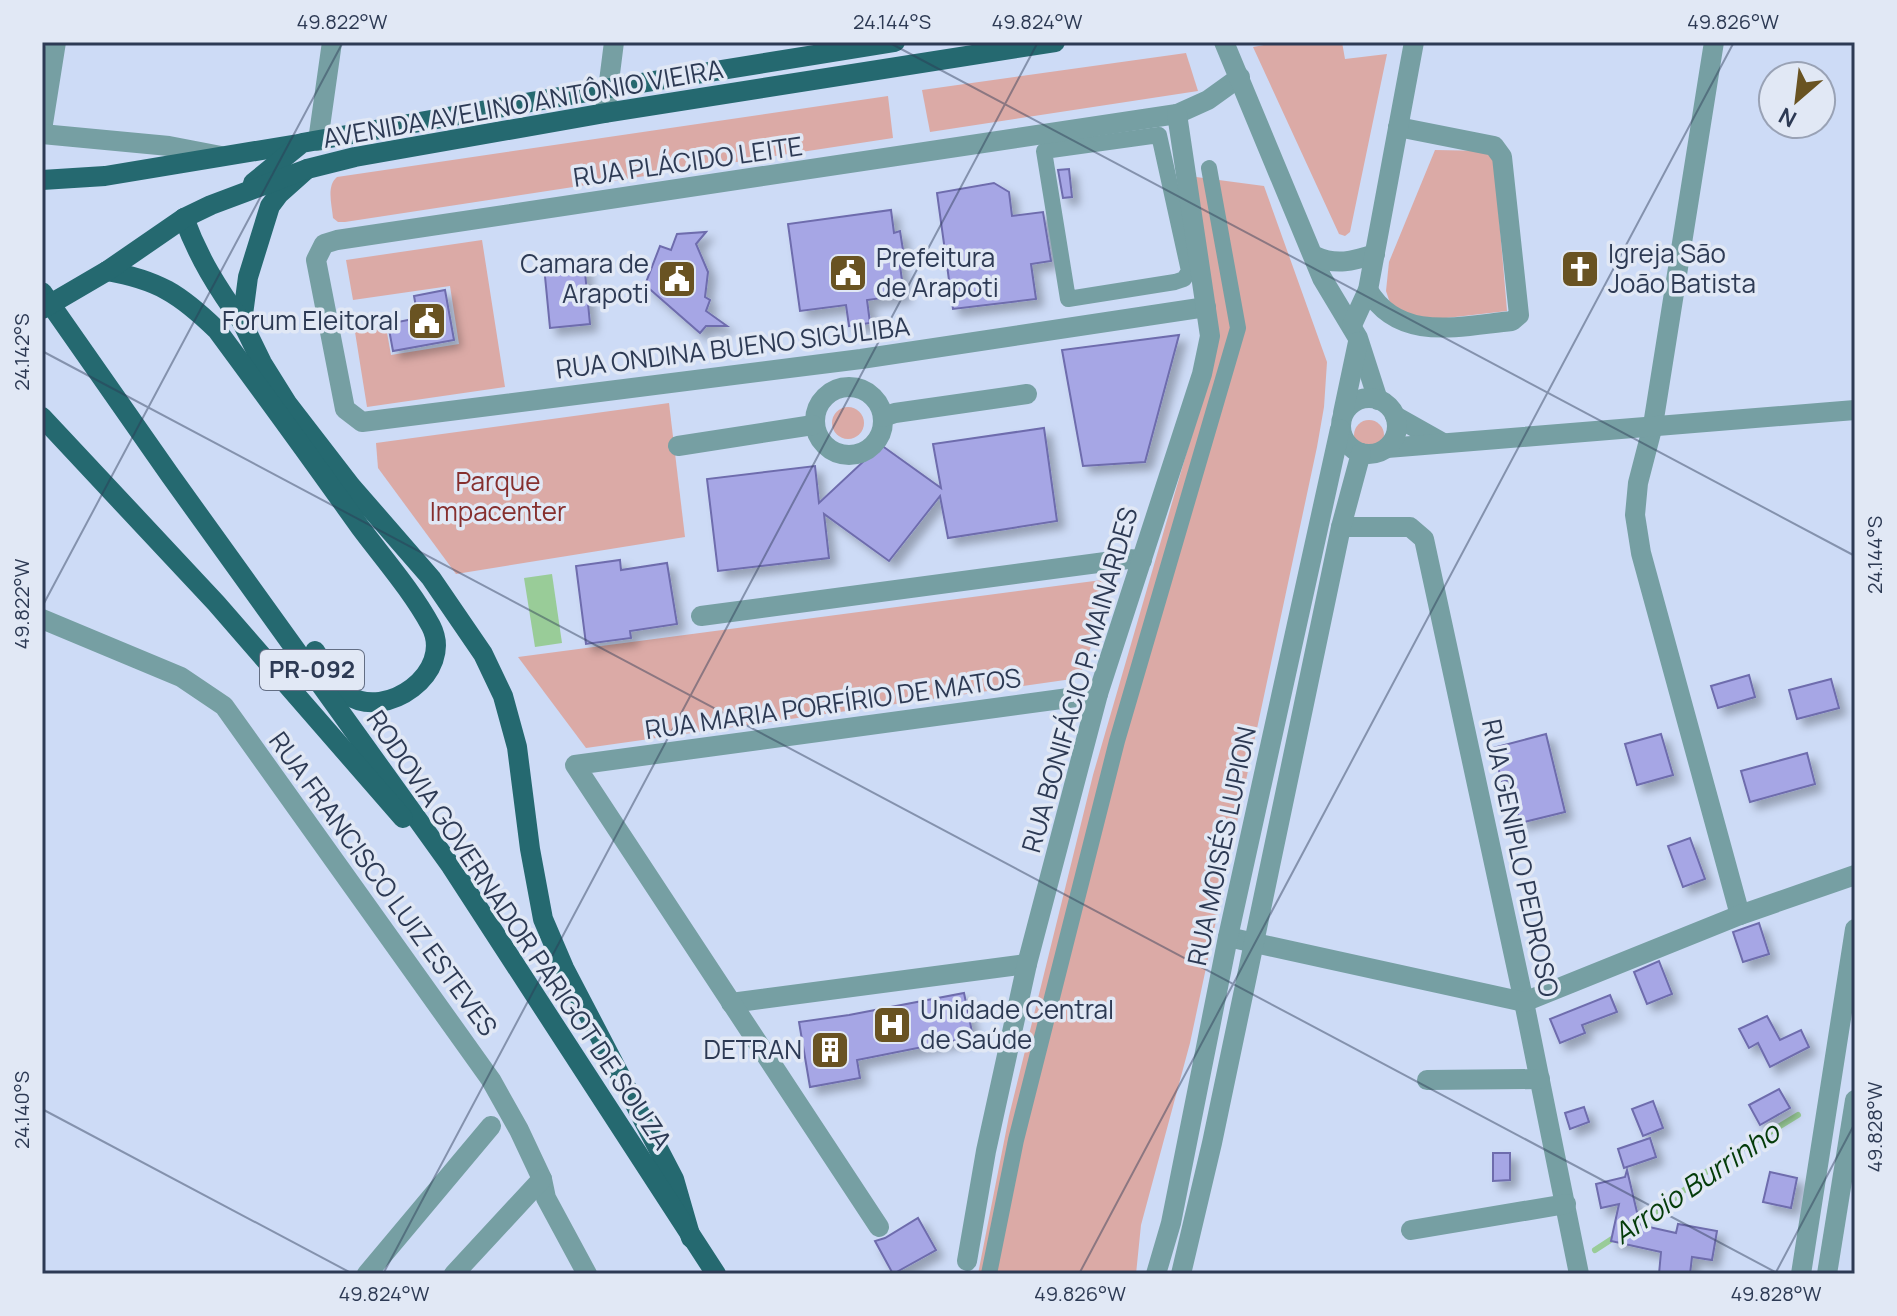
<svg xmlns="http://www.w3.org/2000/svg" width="1897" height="1316" font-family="Manrope,sans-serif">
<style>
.green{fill:#dbaaa6}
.water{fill:#99cc98}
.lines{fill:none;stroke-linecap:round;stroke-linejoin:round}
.stream{stroke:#99cc98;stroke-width:6}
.building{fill:#a6a6e5;stroke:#6e6cad;stroke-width:2;filter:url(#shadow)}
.pedestrian{stroke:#769fa3;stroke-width:16}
.minor{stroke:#769fa3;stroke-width:20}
.tertiary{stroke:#769fa3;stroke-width:20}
.primary{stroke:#256970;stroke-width:20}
.ticks{fill:none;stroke:#2d3a54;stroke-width:2;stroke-opacity:0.45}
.labels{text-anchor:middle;stroke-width:7;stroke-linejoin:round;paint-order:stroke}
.shield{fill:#e1e8f5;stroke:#636e84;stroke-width:2}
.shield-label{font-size:24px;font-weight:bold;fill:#2d3a54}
.street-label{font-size:26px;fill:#2d3a54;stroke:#e1e8f5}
.poi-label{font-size:26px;fill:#2d3a54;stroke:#e1e8f5;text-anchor:start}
.park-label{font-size:26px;fill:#862f2e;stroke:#e1e8f5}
.water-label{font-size:28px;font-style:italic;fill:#043c09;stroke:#e1e8f5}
.neatline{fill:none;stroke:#2d3a54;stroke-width:3}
.ticks-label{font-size:20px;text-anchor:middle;fill:#2d3a54}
</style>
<defs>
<filter id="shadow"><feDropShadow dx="7" dy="7" stdDeviation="4" flood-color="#0004"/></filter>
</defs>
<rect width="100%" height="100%" fill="#cddbf6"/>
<g class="green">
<path d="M1280,42H1342L1345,59L1387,54L1350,232L1345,236L1339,234L1253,47Z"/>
<path d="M1186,53L1198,91L930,132L922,90Z"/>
<path d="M888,96L893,138L345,222H338L333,218C332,205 326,186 337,177Z"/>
<path d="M1435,150L1488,151L1494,158L1507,311L1429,320L1392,309L1386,291L1389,262Z"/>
<path d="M1196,177L1264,186L1327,362L1324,407L1317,447L1190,1043L1141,1225L1136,1274H978L1009,1116L1093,775L1210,372Z"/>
<path d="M482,240L505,387L367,407L355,332L386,327L391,355L459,344L450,286L353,300L346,260Z"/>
<path d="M669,403L685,537L456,574L378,468L376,443Z"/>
<circle cx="848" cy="423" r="16"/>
<circle cx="1369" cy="435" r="15"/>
<path d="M1117,578L1079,678L586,748L518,657Z"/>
</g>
<path class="water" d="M552,574L562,643L535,647L524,578Z"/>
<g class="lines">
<g class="stream">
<path d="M1635,1225L1665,1206L1711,1168L1798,1115"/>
<path d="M1595,1250L1615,1237"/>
</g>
</g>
<g class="building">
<path d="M1069,169L1072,197L1063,198L1058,170Z"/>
<path d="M994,183L1009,192L1012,216L1043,212L1051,261L1031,264L1036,299L953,309L937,193Z"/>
<path d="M891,210L894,233L900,231L903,250L898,251L904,295L867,300L870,323L849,326L846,305L800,311L788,224Z"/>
<path d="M706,232L696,244L708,272L705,297L710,300L706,311L727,326H706L700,333L645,285L660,246L671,250L677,234Z"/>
<path d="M584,262L590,324L550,328L544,266Z"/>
<path d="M445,290L454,340L393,351L388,324L418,318L414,296Z"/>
<path d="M1179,335L1145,462L1083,466L1062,350Z"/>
<path d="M1044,428L1057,521L948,538L940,496L889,561L824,514L829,558L718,571L707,479L815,466L819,503L881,445L941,488L933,444Z"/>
<path d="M620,560L621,570L667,563L677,624L630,631L631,638L586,644L576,566Z"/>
<path d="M1749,675L1755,697L1718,708L1711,686Z"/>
<path d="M1831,679L1839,708L1797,719L1789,690Z"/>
<path d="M1546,734L1565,812L1520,823L1510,780L1502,782L1493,748Z"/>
<path d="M1661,734L1673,775L1637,785L1625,744Z"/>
<path d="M1807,753L1815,784L1750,802L1741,771Z"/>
<path d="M1690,838L1705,879L1683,887L1668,846Z"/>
<path d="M1759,923L1769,954L1743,962L1733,932Z"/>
<path d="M1659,961L1672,994L1647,1004L1634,972Z"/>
<path d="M964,993L973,1037L857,1060L860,1078L810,1087L799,1022L849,1015Z"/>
<path d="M1610,995L1617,1012L1582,1025L1585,1033L1560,1043L1550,1019Z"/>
<path d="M1767,1016L1780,1040L1801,1030L1809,1047L1770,1067L1758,1043L1749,1048L1739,1029Z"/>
<path d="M1779,1089L1790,1108L1760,1125L1749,1105Z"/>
<path d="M1653,1101L1663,1128L1643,1136L1632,1109Z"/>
<path d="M1584,1107L1589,1122L1570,1129L1565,1113Z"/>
<path d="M1650,1138L1656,1157L1624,1168L1618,1149Z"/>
<path d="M1493,1153H1510V1180L1493,1181Z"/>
<path d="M1627,1170L1640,1225L1676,1233L1678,1224L1717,1231L1712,1260L1692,1257L1690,1274H1659L1661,1252L1611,1241L1619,1204L1601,1208L1596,1184L1625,1177Z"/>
<path d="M1770,1172L1797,1178L1791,1208L1763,1202Z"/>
<path d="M918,1218L936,1250L893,1274L875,1241L885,1238Z"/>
</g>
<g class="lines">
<g class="pedestrian">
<path d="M1159,135L1189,271L1184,279L1175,282L1068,299L1044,151Z"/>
<path d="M989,1274L1016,1140L1117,741L1238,328L1209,168"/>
</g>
<g class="minor">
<path d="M1714,42L1653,425L1638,483L1635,515L1641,553L1740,915"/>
<path d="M605,113L614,42"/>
<path d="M42,130L56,42"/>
<path d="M42,134L169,146L221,156"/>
<path d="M318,141L332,42"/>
<path d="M1368,290C1399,343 1460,326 1512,321L1519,315L1502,157L1494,146L1398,127"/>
<path d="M1206,307L861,359L362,422L345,409L316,260L324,244L337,240L1177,114L1208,100L1240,77"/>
<circle cx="849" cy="421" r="34"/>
<path d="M1395,416L1443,443"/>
<path d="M883,417L895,413L1027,394"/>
<path d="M678,446L813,425"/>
<path d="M1387,448L1855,410"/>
<path d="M1341,527H1410L1424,539L1524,1002L1579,1274"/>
<path d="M701,616L1128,559L1142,560"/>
<path d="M42,619L181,677L224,706L491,1080L519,1130L542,1179L546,1198L587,1274"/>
<path d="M1228,937L1524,1002L1740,915L1855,875"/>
<path d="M731,1003L1027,964"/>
<path d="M1427,1080L1540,1079"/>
<path d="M879,1227L575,765L1098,694"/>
<path d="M1411,1230L1566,1204"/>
<path d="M967,1261L986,1151L1027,964L1098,694L1202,374L1210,336L1177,114"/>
<path d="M367,1274L491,1126"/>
<path d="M454,1274L542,1179"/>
</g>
<g class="tertiary">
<path d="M1224,42L1322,278L1358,338L1378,400"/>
<path d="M1315,256C1336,266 1353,261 1375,254"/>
<path d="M1352,325L1368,290L1414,42"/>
<circle cx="1369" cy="426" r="28"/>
<path d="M1343,413L1358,342"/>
<path d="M1156,1274L1171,1223L1228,937L1340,429"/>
<path d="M1181,1274L1212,1143L1341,527L1361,453"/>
<path d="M1801,1274L1855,929"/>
<path d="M1827,1274L1855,1100"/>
</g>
<g class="primary">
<path d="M307,169L279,194L270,206L248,277L242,322L262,363L287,403L351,486L431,578L483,654L503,696L517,747L530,849L543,919L564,968L674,1179L691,1238"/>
<path d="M42,180L105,176L298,144"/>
<path d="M253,183L302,143L610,88L895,42"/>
<path d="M184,218C198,257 218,289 242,322"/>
<path d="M107,271C158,280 180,294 217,330C265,395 313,461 360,527C384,559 412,591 431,626C455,673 385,721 348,695C337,687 323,663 315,651"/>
<path d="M42,292L170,475L451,866L716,1274"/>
<path d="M42,309L107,271L184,218L211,205L307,169L355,157L605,113L1055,42"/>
<path d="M42,417L216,603L403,818"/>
</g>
</g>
<path class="ticks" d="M888,42L1855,556M42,351L1779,1274M42,607L343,42M42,1109L353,1274M383,1274L1038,42M1079,1274L1734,42M1775,1274L1855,1123"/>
<defs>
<symbol id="church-square" viewBox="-11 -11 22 22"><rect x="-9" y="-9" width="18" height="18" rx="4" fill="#695322" stroke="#e1e8f5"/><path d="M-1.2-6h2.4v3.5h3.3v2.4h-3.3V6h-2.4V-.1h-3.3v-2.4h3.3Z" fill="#fff"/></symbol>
<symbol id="civic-square" viewBox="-11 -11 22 22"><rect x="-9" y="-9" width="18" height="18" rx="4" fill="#695322" stroke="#e1e8f5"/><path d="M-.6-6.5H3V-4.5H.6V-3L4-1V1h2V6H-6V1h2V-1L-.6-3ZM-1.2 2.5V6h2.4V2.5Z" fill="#fff"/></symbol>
<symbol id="hospital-square" viewBox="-11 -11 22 22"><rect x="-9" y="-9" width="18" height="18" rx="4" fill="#695322" stroke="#e1e8f5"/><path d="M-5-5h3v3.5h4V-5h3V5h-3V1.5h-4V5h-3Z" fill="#fff"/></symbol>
<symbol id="building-square" viewBox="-11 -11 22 22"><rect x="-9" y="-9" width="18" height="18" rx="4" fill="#695322" stroke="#e1e8f5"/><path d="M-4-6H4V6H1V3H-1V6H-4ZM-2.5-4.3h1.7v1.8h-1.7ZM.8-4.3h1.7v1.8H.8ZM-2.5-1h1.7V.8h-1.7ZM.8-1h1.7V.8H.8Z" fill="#fff"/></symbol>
</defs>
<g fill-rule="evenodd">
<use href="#church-square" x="1558" y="247" width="44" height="44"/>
<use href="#civic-square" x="826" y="251" width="44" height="44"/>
<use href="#civic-square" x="655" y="257" width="44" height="44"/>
<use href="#civic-square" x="405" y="299" width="44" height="44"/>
<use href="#hospital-square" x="870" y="1003" width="44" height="44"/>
<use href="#building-square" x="808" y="1028" width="44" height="44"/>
</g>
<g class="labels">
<rect class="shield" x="260" y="650" width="104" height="40" rx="6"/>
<g class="shield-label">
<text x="312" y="678">PR-092</text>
</g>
<g class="street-label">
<text transform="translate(523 104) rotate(-10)" y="9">AVENIDA AVELINO ANTÔNIO VIEIRA</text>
<text transform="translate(688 162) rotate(-8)" y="9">RUA PLÁCIDO LEITE</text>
<text transform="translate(733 348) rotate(-7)" y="9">RUA ONDINA BUENO SIGULIBA</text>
<text transform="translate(1080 680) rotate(-74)" y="9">RUA BONIFÁCIO P. MAINARDES</text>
<text transform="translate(833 704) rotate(-8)" y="9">RUA MARIA PORFÍRIO DE MATOS</text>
<text transform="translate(1222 846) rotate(-78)" y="9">RUA MOISÉS LUPION</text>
<text transform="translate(1520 858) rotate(78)" y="9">RUA GENIPLO PEDROSO</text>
<text transform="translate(383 884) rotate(54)" y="9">RUA FRANCISCO LUIZ ESTEVES</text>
<text transform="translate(519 930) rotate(56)" y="9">RODOVIA GOVERNADOR PARIGOT DE SOUZA</text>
</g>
<g class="poi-label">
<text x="1608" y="263">Igreja São<tspan x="1608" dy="30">João Batista</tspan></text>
<text x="876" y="267">Prefeitura<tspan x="876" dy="30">de Arapoti</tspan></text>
<text x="649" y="273" text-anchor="end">Camara de<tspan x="649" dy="30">Arapoti</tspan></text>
<text x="399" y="330" text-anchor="end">Forum Eleitoral</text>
<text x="920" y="1019">Unidade Central<tspan x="920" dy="30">de Saúde</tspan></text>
<text x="802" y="1059" text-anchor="end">DETRAN</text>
</g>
<g class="park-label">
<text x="498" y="491">Parque<tspan x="498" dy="30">Impacenter</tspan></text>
</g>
<g class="water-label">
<text transform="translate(1696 1183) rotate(-34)" y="10">Arroio Burrinho</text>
</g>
</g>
<rect width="1897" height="1316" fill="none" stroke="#e1e8f5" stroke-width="88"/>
<g transform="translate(1797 100) rotate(208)"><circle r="38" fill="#e1e8f5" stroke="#99a2b5" stroke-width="2"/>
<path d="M0-6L14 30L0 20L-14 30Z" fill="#695322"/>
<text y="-12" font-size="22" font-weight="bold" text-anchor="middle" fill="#2d3a54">N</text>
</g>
<rect x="44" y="44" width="1809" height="1228" class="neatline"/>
<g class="ticks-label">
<text x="342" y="29">49.822°W</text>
<text x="892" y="29">24.144°S</text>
<text x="1037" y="29">49.824°W</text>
<text x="1733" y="29">49.826°W</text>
<text transform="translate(22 352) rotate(-90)" y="7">24.142°S</text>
<text transform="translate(1875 555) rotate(-90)" y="7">24.144°S</text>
<text transform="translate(22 604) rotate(-90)" y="7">49.822°W</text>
<text transform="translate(22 1110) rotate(-90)" y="7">24.140°S</text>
<text transform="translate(1875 1127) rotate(-90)" y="7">49.828°W</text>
<text x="384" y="1301">49.824°W</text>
<text x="1080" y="1301">49.826°W</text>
<text x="1776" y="1301">49.828°W</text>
</g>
</svg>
